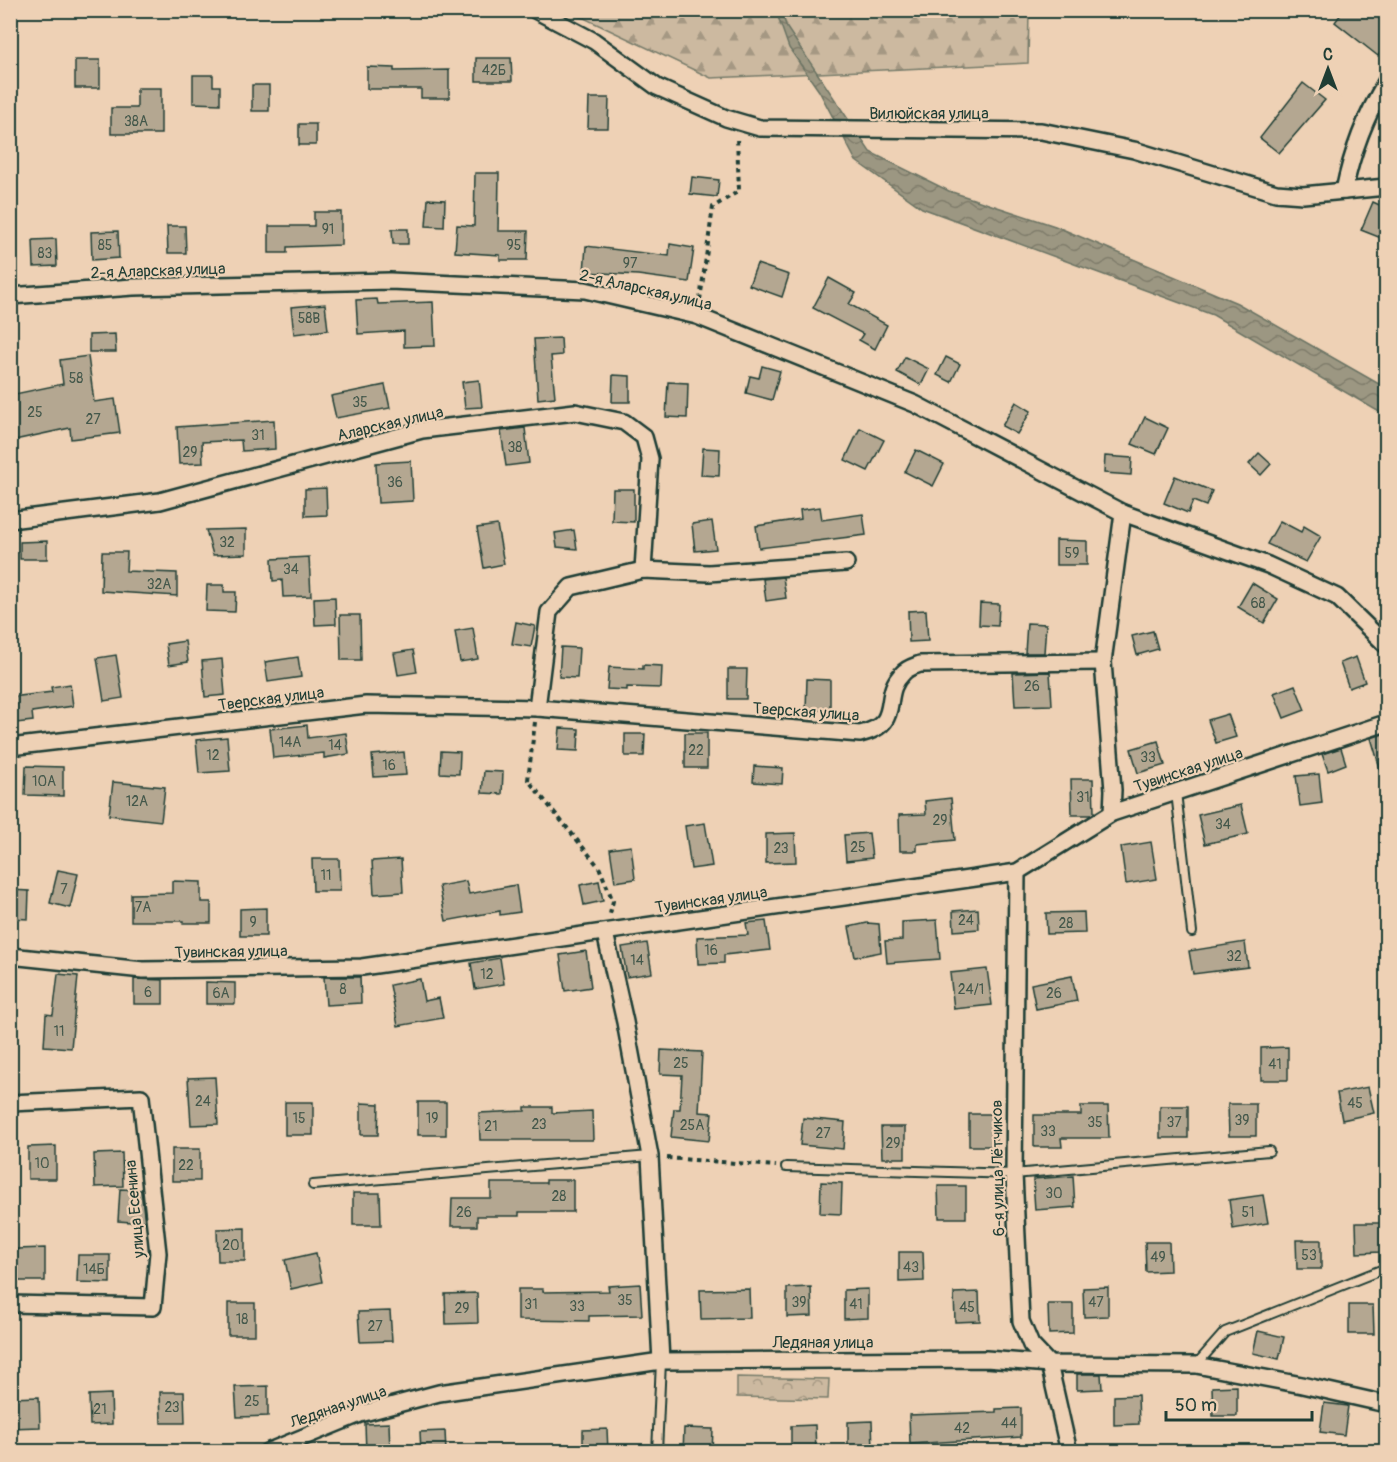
<svg xmlns="http://www.w3.org/2000/svg" width="1397" height="1462" font-family="Pangolin,sans-serif">
<style>
.forest{fill:url(#forest-firs);stroke:#767b6a;stroke-width:1.5}
.park{fill:url(#park-crowns);stroke:#767b6a;stroke-width:1.5}
.water{fill:url(#water-waves);stroke:#6a7363;stroke-width:1.5}
.building{fill:#b4a791;stroke:#1f3d34;stroke-width:1.5}
.lines{fill:none;stroke-linecap:round;stroke-linejoin:round}
.service-casing{stroke:#1f3d34;stroke-width:12}
.minor-casing{stroke:#1f3d34;stroke-width:20}
.path{stroke:#1f3d34;stroke-width:4;stroke-dasharray:4.5 4.5;stroke-linecap:butt}
.service{stroke:#eed1b5;stroke-width:8}
.minor{stroke:#eed1b5;stroke-width:15}
.labels{text-anchor:middle;stroke-width:4.5;stroke-linejoin:round;paint-order:stroke}
.number-label{font-size:14px;fill:#44584b}
.street-label{font-size:16px;fill:#1f3d34;stroke:#eed1b5}
</style>
<defs>
<pattern id="forest-firs" width="22" height="20" patternUnits="userSpaceOnUse" patternTransform="scale(1.5)"><rect width="22" height="20" fill="#ccb9a0"/><path d="M5 1l3.5 6h-7zM16 11l3.5 6h-7z" fill="#a59883"/></pattern>
<pattern id="park-crowns" width="20" height="18" patternUnits="userSpaceOnUse" patternTransform="scale(1.5)"><rect width="20" height="18" fill="#ccb9a0"/><path d="M2 6a3 3 0 1 1 6 0M12 15a3 3 0 1 1 6 0" fill="none" stroke="#a59883"/></pattern>
<pattern id="water-waves" width="16" height="10" patternUnits="userSpaceOnUse" patternTransform="scale(1.5)"><rect width="16" height="10" fill="#9c9782"/><path d="M0 5q4-4 8 0t8 0" fill="none" stroke="#7f7c6b"/></pattern>
</defs>
<rect width="100%" height="100%" fill="#eed1b5"/>
<filter id="ink" filterUnits="userSpaceOnUse"><feTurbulence type="fractalNoise" baseFrequency=".0167" numOctaves="2"/><feDisplacementMap in="SourceGraphic" scale="12" xChannelSelector="R" yChannelSelector="G"/><feConvolveMatrix kernelMatrix="1 2 1 2 8 2 1 2 1" color-interpolation-filters="sRGB"/></filter>
<g filter="url(#ink)">
<path class="forest" d="M553,11H1029L1028,63L711,78L584,18Z"/>
<path class="park" d="M737,1377L829,1379L828,1399L737,1397Z"/>
<path class="water" d="M776,11H781L787,28L870,152L949,191L1055,226L1237,303L1386,388V416L1213,315L922,208L856,161L819,91L789,48Z"/>
<g class="building">
<path d="M1344,10H1370L1386,24V44L1378,56L1335,22Z"/>
<path d="M476,58H511L512,81H476Z"/>
<rect x="75" y="60" width="25" height="28"/>
<path d="M367,67L394,68V71L449,70V98H421V89H367Z"/>
<path d="M193,75H213V86H220V104L193,103Z"/>
<path d="M1303,83L1325,100L1279,153L1260,138Z"/>
<rect x="252" y="85" width="17" height="26"/>
<path d="M137,88H161V134H111V108H137Z"/>
<path d="M589,98H609L608,128H588Z"/>
<rect x="299" y="124" width="17" height="21"/>
<path d="M475,173H499L498,231H528L527,260H500V255L455,252L457,225L474,226Z"/>
<path d="M692,177L719,180L717,197L690,194Z"/>
<path d="M428,199L445,200L444,227L426,226Z"/>
<path d="M1373,202L1386,208V240L1361,230Z"/>
<path d="M314,212H341V245L287,247V253H269V226H314Z"/>
<path d="M167,226H185L186,253H168Z"/>
<path d="M392,229H408V244H393Z"/>
<path d="M118,231L119,258L92,260L91,232Z"/>
<path d="M56,239L57,266L34,267L33,240Z"/>
<path d="M670,244L694,248L689,282L638,275L584,272L586,246L669,256Z"/>
<path d="M757,264L789,275L782,297L749,285Z"/>
<path d="M829,278L856,293L849,304L887,325L875,349L859,340L863,334L813,308Z"/>
<path d="M377,299L378,304L433,302L435,346L404,347V331L358,334L356,300Z"/>
<path d="M325,304L328,330L294,334L291,307Z"/>
<path d="M115,334L116,352H89V335Z"/>
<path d="M561,338L562,355L551,356L555,397L538,399L534,339Z"/>
<path d="M88,356L94,402L115,399L120,433L71,439L70,428L10,441V395L63,384L60,360Z"/>
<path d="M905,357L929,369L921,385L897,372Z"/>
<path d="M946,357L960,364L951,382L937,375Z"/>
<path d="M762,366L780,371L772,400L746,393L750,376L759,378Z"/>
<path d="M613,375L630,376V402H612Z"/>
<path d="M479,380L482,407L465,408L462,382Z"/>
<path d="M668,382L688,383L687,418L666,417Z"/>
<path d="M385,385L390,408L336,418L331,396Z"/>
<path d="M1016,402L1031,411L1017,434L1002,426Z"/>
<path d="M1145,417L1168,428L1156,454L1132,444Z"/>
<path d="M274,420L275,449L242,451L241,440L202,442L203,463L179,464L177,427Z"/>
<path d="M525,428L529,463L506,466L501,431Z"/>
<path d="M860,428L884,440L868,471L845,460Z"/>
<path d="M703,448L720,449L719,476L701,475Z"/>
<path d="M916,450L944,464L933,486L905,472Z"/>
<path d="M1259,453L1271,464L1261,475L1249,464Z"/>
<path d="M1105,456L1132,458L1131,475L1104,473Z"/>
<path d="M411,461L413,501L378,503L376,463Z"/>
<path d="M1175,476L1212,491L1206,506L1193,501L1188,513L1164,503Z"/>
<path d="M326,488L327,515L305,516V489Z"/>
<path d="M613,489H634V522L612,521Z"/>
<path d="M820,507L822,520L863,514L866,535L759,548L756,526L801,519L800,510Z"/>
<path d="M712,521L716,549L695,551L692,524Z"/>
<path d="M1280,521L1301,532L1304,526L1321,536L1306,562L1267,544Z"/>
<path d="M497,525L504,564L484,568L477,528Z"/>
<path d="M246,529V554L213,555L206,530Z"/>
<path d="M574,530L577,549L557,547L555,533Z"/>
<path d="M1056,540L1087,541V565H1056Z"/>
<path d="M47,541V559H20V542Z"/>
<path d="M102,552H127L126,571L177,573V596L101,591Z"/>
<path d="M309,557L311,596L283,597L282,580L273,581L272,559Z"/>
<path d="M783,577L786,598L766,601L763,579Z"/>
<path d="M1252,583L1278,599L1264,623L1238,607Z"/>
<path d="M207,585H224V592H236L235,612L206,611Z"/>
<path d="M335,597L336,624L315,625L314,598Z"/>
<path d="M980,603L999,604L998,626L979,625Z"/>
<path d="M926,610L928,641L909,642L908,611Z"/>
<path d="M340,615H360L361,660H341Z"/>
<path d="M516,622L535,626L531,647L512,644Z"/>
<path d="M1027,623L1046,624L1044,653H1025Z"/>
<path d="M473,628L478,659L460,662L455,631Z"/>
<path d="M1153,631L1158,649L1137,655L1132,636Z"/>
<path d="M185,641L188,662L169,665L166,644Z"/>
<path d="M561,647L579,648L577,678L559,677Z"/>
<path d="M413,650L417,672L398,675L394,653Z"/>
<path d="M116,655L123,698L104,701L97,658Z"/>
<path d="M298,657L301,677L268,682L265,662Z"/>
<path d="M1356,657L1365,682L1349,688L1340,663Z"/>
<path d="M222,659L225,695L205,697L202,661Z"/>
<path d="M643,665L662,666L661,688L627,687V690L607,689L609,667L643,669Z"/>
<path d="M728,669H747L746,699H728Z"/>
<path d="M1050,672L1052,705L1015,706L1013,673Z"/>
<path d="M807,679L830,680V710H806Z"/>
<path d="M70,684L73,706L32,712L33,721L16,723L12,697L52,692L51,687Z"/>
<path d="M1295,685L1305,710L1284,718L1274,693Z"/>
<path d="M1228,714L1236,737L1216,743L1208,720Z"/>
<path d="M307,725L308,738L346,733L349,754L324,758V753L273,758L270,729Z"/>
<path d="M560,728L579,729L578,751L558,750Z"/>
<rect x="685" y="733" width="22" height="35"/>
<path d="M1386,733V777L1383,778L1371,738Z"/>
<path d="M625,734H645L644,756H625Z"/>
<path d="M227,737L230,771L199,773L196,740Z"/>
<path d="M1158,741L1165,765L1138,773L1131,749Z"/>
<path d="M1341,748L1346,764L1328,771L1322,754Z"/>
<path d="M441,751L460,752L459,774L440,773Z"/>
<path d="M404,752L406,775L374,777L372,755Z"/>
<path d="M26,766L63,767V796L25,795Z"/>
<path d="M754,766L783,768L782,784L753,782Z"/>
<path d="M484,771L503,772L502,794L482,793Z"/>
<path d="M1319,774L1322,803L1300,806L1296,776Z"/>
<path d="M1071,779H1093L1094,813L1091,815H1072Z"/>
<path d="M113,782L165,787L161,821L109,815Z"/>
<path d="M951,798L955,840L917,844V851H900L899,815L926,814L925,801Z"/>
<path d="M1241,805L1248,834L1205,844L1198,815Z"/>
<path d="M705,823L712,866L691,869L685,826Z"/>
<path d="M795,833L796,862L766,863V834Z"/>
<path d="M869,833L872,858L846,861L844,835Z"/>
<path d="M1151,842L1157,879L1126,884L1121,847Z"/>
<path d="M631,846L635,879L615,882L610,849Z"/>
<path d="M312,859H339L340,891H313Z"/>
<path d="M401,859L403,892L374,894L372,861Z"/>
<path d="M58,870L78,874L70,908L50,903Z"/>
<path d="M172,881L201,882V902H211V923H183V921H131V894L172,893Z"/>
<path d="M466,881L469,894L516,885L520,912L500,915V911L446,921L439,886Z"/>
<path d="M599,881L603,901L584,905L580,885Z"/>
<path d="M10,890L29,891L28,919L10,918Z"/>
<path d="M266,908V936H240V909Z"/>
<path d="M978,909L979,929L954,931L953,911Z"/>
<path d="M1084,912L1085,933L1047,934L1046,913Z"/>
<path d="M937,920L940,959L887,963L885,941L902,940V922Z"/>
<path d="M766,921L770,950L724,955V963L698,964L697,937L748,935L746,923Z"/>
<path d="M867,923L879,924L881,952L855,957L849,927Z"/>
<path d="M1245,942L1248,967L1193,974L1189,951Z"/>
<path d="M647,943L652,973L627,977L622,947Z"/>
<path d="M586,951L591,987L565,991L560,955Z"/>
<path d="M500,958L504,984L475,989L471,963Z"/>
<path d="M987,969L992,1005L954,1009L950,973Z"/>
<path d="M58,974L78,976L71,1048L44,1046L46,1014L53,1015Z"/>
<path d="M1072,976L1077,1001L1036,1009L1031,984Z"/>
<path d="M324,977H360L361,1003L326,1005Z"/>
<path d="M134,979L163,980V1004H134Z"/>
<path d="M420,979L424,1001L439,998L443,1018L398,1026L390,985Z"/>
<path d="M206,982L235,983V1004H206Z"/>
<path d="M1288,1047V1080H1261V1048Z"/>
<path d="M661,1050L702,1052L699,1112L712,1113L709,1141L671,1137L674,1109H680L682,1075L660,1074Z"/>
<path d="M215,1077L218,1124L191,1125L188,1078Z"/>
<path d="M1368,1087L1374,1113L1342,1120L1337,1093Z"/>
<rect x="285" y="1102" width="28" height="33"/>
<rect x="418" y="1102" width="28" height="33"/>
<path d="M361,1103L379,1104L378,1135H361Z"/>
<path d="M1228,1104H1256V1136H1229Z"/>
<path d="M1081,1106H1108L1109,1138H1061L1062,1147H1034V1115H1081Z"/>
<rect x="1160" y="1106" width="28" height="32"/>
<path d="M525,1107H552V1113L592,1111L593,1140H480L479,1113L525,1111Z"/>
<rect x="969" y="1114" width="27" height="32"/>
<path d="M803,1118L845,1122L843,1149L800,1145Z"/>
<path d="M881,1127H905V1158H882Z"/>
<path d="M56,1146V1179H28V1147Z"/>
<rect x="172" y="1149" width="28" height="32"/>
<path d="M122,1153L123,1186L95,1187L94,1154Z"/>
<path d="M1073,1176L1075,1207L1035,1210L1033,1179Z"/>
<path d="M546,1180H573V1212H519V1216H477V1226H451L452,1198H491V1183H546Z"/>
<path d="M821,1182L842,1183L841,1214L820,1213Z"/>
<path d="M938,1186H966V1218H939Z"/>
<path d="M120,1189L141,1190L145,1223L118,1221Z"/>
<path d="M353,1193H380L381,1225H353Z"/>
<path d="M1263,1195L1268,1223L1233,1229L1229,1200Z"/>
<path d="M1356,1223H1381V1252L1357,1253Z"/>
<path d="M245,1228V1261H218L217,1229Z"/>
<path d="M1296,1240H1321V1269H1297Z"/>
<path d="M1145,1242H1169L1170,1271L1146,1272Z"/>
<path d="M45,1248V1281H17V1249Z"/>
<path d="M899,1252H923L924,1281L899,1282Z"/>
<path d="M316,1253L322,1282L291,1289L285,1260Z"/>
<path d="M78,1255H110V1283L77,1282Z"/>
<path d="M640,1284L642,1315L589,1316V1321L518,1320V1289H543V1292L609,1291L608,1286Z"/>
<path d="M811,1287L812,1316L787,1317V1288Z"/>
<path d="M1108,1287V1316L1084,1317L1083,1288Z"/>
<path d="M749,1289L750,1318L701,1319L700,1290Z"/>
<path d="M868,1289V1318L844,1319V1290Z"/>
<path d="M979,1292L980,1321L955,1322L954,1293Z"/>
<path d="M477,1293L478,1323L446,1324L445,1294Z"/>
<rect x="228" y="1303" width="27" height="32"/>
<path d="M1048,1304H1073V1333L1049,1334Z"/>
<path d="M1349,1305H1373L1374,1334H1349Z"/>
<path d="M390,1311L392,1341L360,1342L358,1312Z"/>
<path d="M1258,1331L1284,1337L1279,1359L1253,1353Z"/>
<path d="M1077,1374H1101L1102,1389L1077,1390Z"/>
<path d="M268,1386V1416L237,1417L235,1387Z"/>
<path d="M1237,1386V1416H1213L1212,1387Z"/>
<path d="M160,1392H184L185,1423H161Z"/>
<path d="M111,1394L112,1424L90,1425L89,1395Z"/>
<path d="M1138,1395L1139,1424L1114,1425V1396Z"/>
<path d="M39,1397L40,1427L10,1428V1398Z"/>
<path d="M1324,1403L1348,1406L1344,1435L1320,1432Z"/>
<path d="M1021,1408V1437L910,1444L909,1415L996,1412V1409Z"/>
<path d="M872,1421L873,1450L848,1451V1422Z"/>
<path d="M389,1423L390,1452H366L365,1424Z"/>
<path d="M815,1425L816,1452H791V1426Z"/>
<path d="M684,1428L713,1429L712,1452H683Z"/>
<path d="M607,1429L608,1452H583V1430Z"/>
<path d="M445,1431L446,1452H421L420,1432Z"/>
</g>
<g class="lines">
<defs>
<g id="service">
<path d="M1176,792L1192,932"/>
<path d="M786,1167L1014,1174L1269,1151"/>
<path d="M313,1185L650,1156"/>
<path d="M1196,1365L1225,1332L1386,1268"/>
<path d="M657,1452L661,1361"/>
</g>
<g id="minor">
<path d="M535,10L594,41L657,87L726,118L760,128L1041,131L1134,150L1276,193L1303,195L1386,187"/>
<path d="M1344,191C1352,151 1365,117 1386,82"/>
<path d="M10,296L133,287L390,281L585,290L697,316L915,404L1123,513L1268,565L1337,597L1386,645"/>
<path d="M10,520L160,501L422,430L575,412L624,422L644,437L650,459L643,570"/>
<path d="M537,708L549,612L571,587L643,570L709,573L846,563"/>
<path d="M10,747L366,705L537,708L860,734C905,723 879,696 903,673C907,668 915,666 920,664L1103,662"/>
<path d="M1112,813L1113,790L1103,662L1123,513"/>
<path d="M1017,872L1014,1174L1021,1321L1031,1345L1049,1364L1069,1452"/>
<path d="M605,933L625,1022L650,1156L661,1361"/>
<path d="M10,956L143,970L362,967L1017,872L1112,813L1386,723"/>
<path d="M10,1103L141,1097L158,1253L153,1307L10,1304"/>
<path d="M267,1452L360,1414L439,1393L661,1361L986,1359L1049,1364L1196,1365L1302,1385L1386,1404"/>
</g>
</defs>
<use href="#service" class="service-casing"/>
<use href="#minor" class="minor-casing"/>
<g class="path">
<path d="M700,300L713,207L739,191L737,137"/>
<path d="M535,722L528,780L599,867L613,901L610,914"/>
<path d="M667,1158L776,1166"/>
</g>
<use href="#service" class="service"/>
<use href="#minor" class="minor"/>
</g>
</g>
<g class="labels">
<g class="number-label">
<text x="494" y="75">42Б</text>
<text x="136" y="126">38А</text>
<text x="328" y="234">91</text>
<text x="105" y="250">85</text>
<text x="514" y="250">95</text>
<text x="45" y="258">83</text>
<text x="630" y="268">97</text>
<text x="309" y="323">58В</text>
<text x="76" y="383">58</text>
<text x="360" y="407">35</text>
<text x="35" y="417">25</text>
<text x="93" y="424">27</text>
<text x="258" y="440">31</text>
<text x="515" y="452">38</text>
<text x="190" y="457">29</text>
<text x="395" y="487">36</text>
<text x="227" y="547">32</text>
<text x="1072" y="558">59</text>
<text x="291" y="574">34</text>
<text x="159" y="589">32А</text>
<text x="1258" y="608">68</text>
<text x="1032" y="691">26</text>
<text x="290" y="747">14А</text>
<text x="335" y="750">14</text>
<text x="696" y="755">22</text>
<text x="213" y="760">12</text>
<text x="1148" y="762">33</text>
<text x="389" y="770">16</text>
<text x="44" y="786">10А</text>
<text x="1083" y="802">31</text>
<text x="137" y="806">12А</text>
<text x="940" y="825">29</text>
<text x="1223" y="829">34</text>
<text x="858" y="852">25</text>
<text x="781" y="853">23</text>
<text x="326" y="880">11</text>
<text x="64" y="894">7</text>
<text x="143" y="912">7А</text>
<text x="966" y="925">24</text>
<text x="253" y="927">9</text>
<text x="1066" y="928">28</text>
<text x="711" y="955">16</text>
<text x="1234" y="961">32</text>
<text x="637" y="965">14</text>
<text x="487" y="979">12</text>
<text x="343" y="994">8</text>
<text x="971" y="994">24/1</text>
<text x="148" y="997">6</text>
<text x="221" y="998">6А</text>
<text x="1054" y="998">26</text>
<text x="59" y="1036">11</text>
<text x="681" y="1068">25</text>
<text x="1275" y="1069">41</text>
<text x="203" y="1106">24</text>
<text x="1355" y="1108">45</text>
<text x="299" y="1123">15</text>
<text x="432" y="1123">19</text>
<text x="1242" y="1125">39</text>
<text x="1095" y="1127">35</text>
<text x="1174" y="1127">37</text>
<text x="539" y="1129">23</text>
<text x="692" y="1130">25А</text>
<text x="491" y="1131">21</text>
<text x="1048" y="1136">33</text>
<text x="823" y="1138">27</text>
<text x="893" y="1148">29</text>
<text x="42" y="1168">10</text>
<text x="186" y="1170">22</text>
<text x="1054" y="1198">30</text>
<text x="559" y="1201">28</text>
<text x="464" y="1217">26</text>
<text x="1248" y="1217">51</text>
<text x="231" y="1250">20</text>
<text x="1309" y="1260">53</text>
<text x="1158" y="1262">49</text>
<text x="911" y="1272">43</text>
<text x="94" y="1274">14Б</text>
<text x="625" y="1305">35</text>
<text x="799" y="1307">39</text>
<text x="1096" y="1307">47</text>
<text x="531" y="1309">31</text>
<text x="856" y="1309">41</text>
<text x="577" y="1311">33</text>
<text x="967" y="1312">45</text>
<text x="462" y="1313">29</text>
<text x="242" y="1324">18</text>
<text x="375" y="1331">27</text>
<text x="252" y="1406">25</text>
<text x="172" y="1412">23</text>
<text x="100" y="1414">21</text>
<text x="1009" y="1428">44</text>
<text x="962" y="1433">42</text>
</g>
<g class="street-label">
<text x="929" y="119">Вилюйская улица</text>
<text transform="translate(158 270) rotate(-2)" y="6">2-я Аларская улица</text>
<text transform="translate(646 289) rotate(13)" y="6">2-я Аларская улица</text>
<text transform="translate(390 423) rotate(-13)" y="6">Аларская улица</text>
<text transform="translate(271 698) rotate(-7)" y="6">Тверская улица</text>
<text transform="translate(806 711) rotate(4)" y="6">Тверская улица</text>
<text transform="translate(1188 769) rotate(-18)" y="6">Тувинская улица</text>
<text transform="translate(711 899) rotate(-8)" y="6">Тувинская улица</text>
<text transform="translate(231 951) rotate(-1)" y="6">Тувинская улица</text>
<text transform="translate(997 1168) rotate(-91)" y="6">6-я улица Лётчиков</text>
<text transform="translate(134 1209) rotate(-95)" y="6">улица Есенина</text>
<text x="823" y="1348">Ледяная улица</text>
<text transform="translate(338 1406) rotate(-19)" y="6">Ледяная улица</text>
</g>
</g>
<rect width="1397" height="1462" fill="none" stroke="#eed1b5" stroke-width="36"/>
<rect x="18" y="18" width="1361" height="1426" fill="none" stroke="#1f3d34" stroke-width="2" filter="url(#ink)"/>
<g transform="translate(1328 69)" stroke="#eed1b5" stroke-width="4.5" paint-order="stroke">
<path d="M0-4.5L10 22L0 15L-10 22Z" fill="#1f3d34"/>
<text y="-9" font-size="16" font-weight="bold" text-anchor="middle" fill="#1f3d34">С</text>
</g>
<path d="M1166 1411v9h146v-9" fill="none" stroke="#1f3d34" stroke-width="3"/>
<text x="1175" y="1411" font-size="18" fill="#1f3d34" stroke="#eed1b5" stroke-width="4.5" paint-order="stroke">50 m</text>
</svg>
